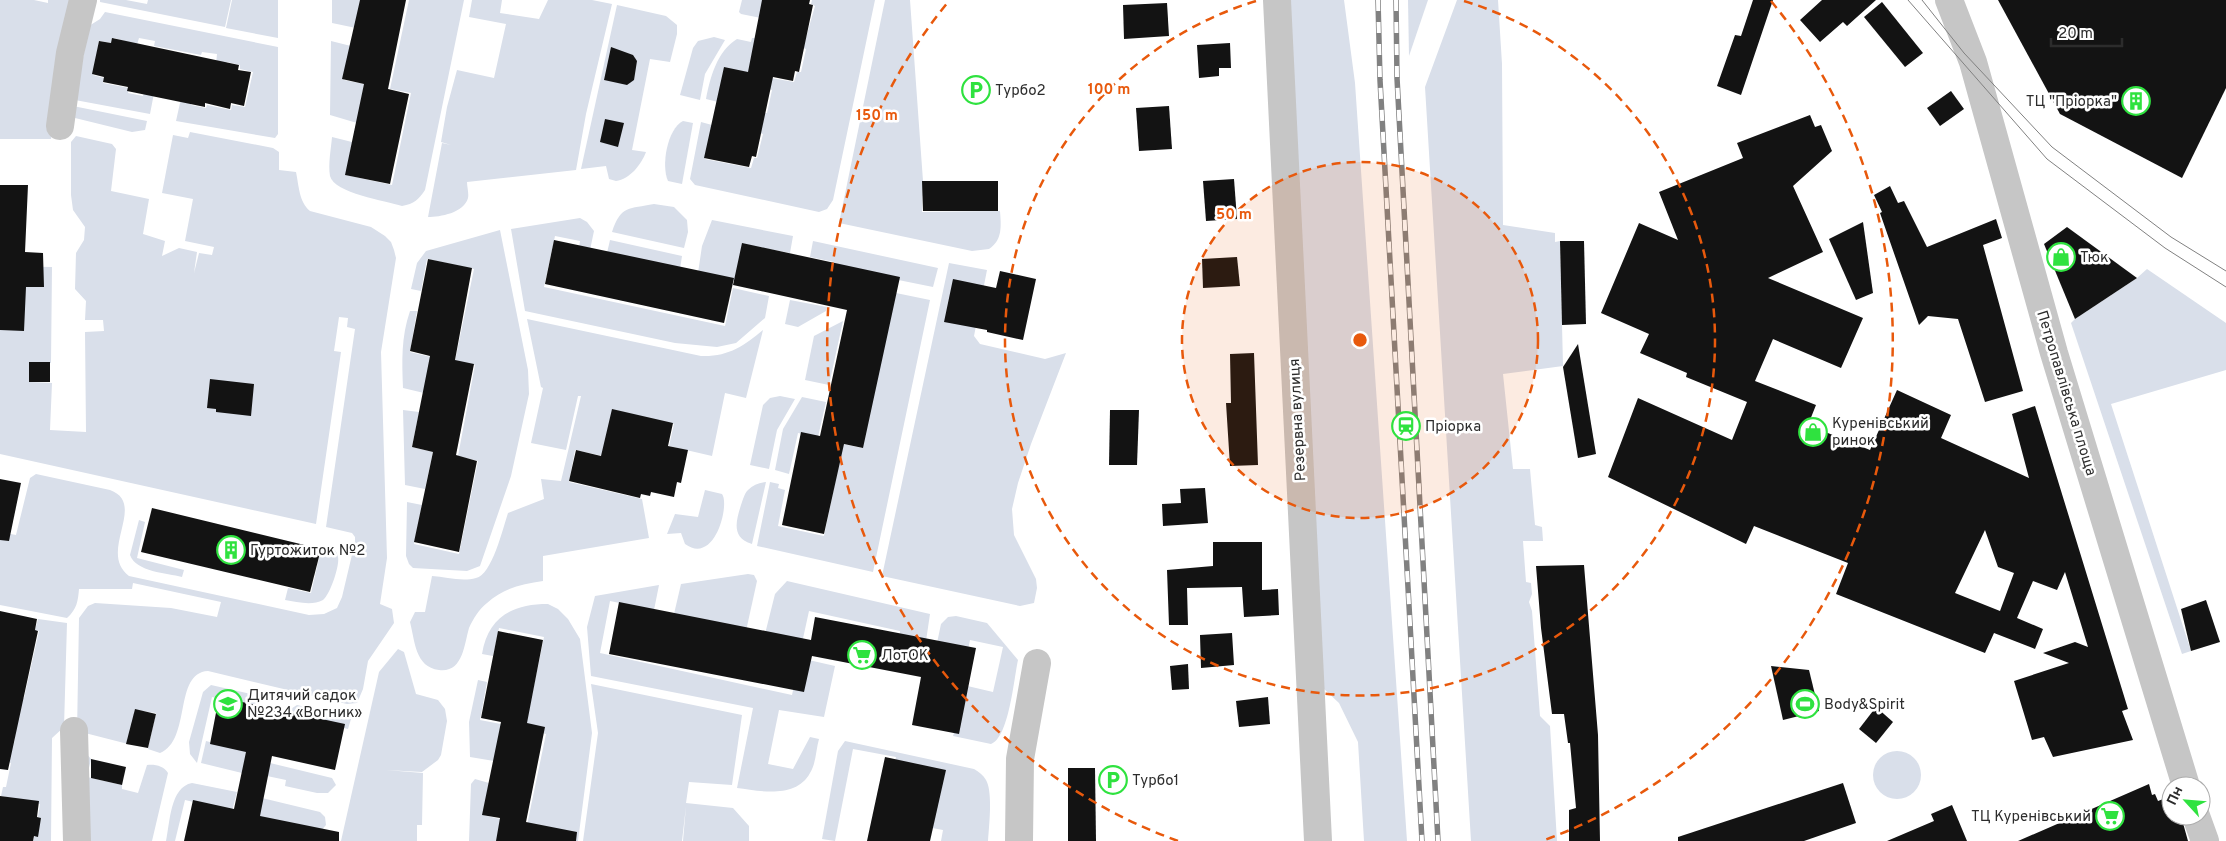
<svg xmlns="http://www.w3.org/2000/svg" width="2226" height="841" font-family="Overpass,sans-serif">
<style>
.green{fill:#d9dfea}
.building{fill:#131313;fill-rule:evenodd}
.lines{fill:none;stroke-linecap:round;stroke-linejoin:round}
.minor{stroke:#c6c6c6;stroke-width:28}
.tram{stroke:#818181;stroke-width:1}
.rail-casing{stroke:#818181;stroke-width:5.5}
.rail{stroke:#fff;stroke-width:4;stroke-dasharray:11;stroke-linecap:butt}
.ring{fill:none;stroke:#e8590c;stroke-width:2.5;stroke-dasharray:9 6}
.labels{text-anchor:middle;stroke-width:5;stroke-linejoin:round;paint-order:stroke}
.poi-label{font-size:15px;fill:#2c2c2c;stroke:#fff;text-anchor:start}
.street-label{font-size:15px;fill:#2c2c2c;stroke:#fff}
.centre{fill:#e8590c;stroke:#fff;stroke-width:2.5}
.ring-label{font-size:15px;text-anchor:middle;font-weight:bold;fill:#e8590c;stroke:#fff;stroke-width:5;stroke-linejoin:round;paint-order:stroke}
</style>
<rect width="100%" height="100%" fill="#fff"/>
<g class="green">
<path d="M0,0H34L48,3V0H78L57,94L51,139H0Z"/>
<path d="M100,0H126L147,4L148,0H231L225,27L100,2Z"/>
<path d="M232,0H278V38L226,28Z"/>
<path d="M332,0H361L356,28L332,23Z"/>
<path d="M409,0H464L425,190C419,199 414,204 402,206C386,201 334,193 330,176C328,164 331,149 332,137L352,142L346,175L392,185L411,93L390,89Z"/>
<path d="M472,0H502L500,13L539,19L548,0H592L612,4L586,114L576,170L467,182C467,187 469,193 468,198C464,213 440,217 428,217L442,143L451,145L441,142L447,107L457,70L494,78L506,24L469,17Z"/>
<path d="M742,0H764L761,18L741,14L739,12Z"/>
<path d="M812,0H875L833,200L827,209L819,212L695,185L690,179L691,174L701,122L712,125L705,159L751,168L754,158H757L763,134L759,133L764,113H767L772,90L769,89L771,78L794,82L797,72H801L806,49L803,48L815,6L811,4Z"/>
<path d="M885,0H910L923,181L922,212L1000,211C1001,225 1003,240 989,249L972,251L839,223Z"/>
<path d="M1285,0H1344L1355,83L1407,841H1364L1358,742L1339,703L1323,688Z"/>
<path d="M1408,0H1428L1409,56Z"/>
<path d="M1457,0H1498L1502,64L1503,225L1555,233V242L1560,241L1563,366L1503,374L1513,469H1530L1535,525L1542,527L1543,541H1523L1526,582L1531,583L1532,594L1529,602L1532,611L1540,716L1550,726L1557,841H1471L1425,87Z"/>
<path d="M617,5L666,16L677,25V34L670,62L650,59L632,150L646,152C641,165 630,179 616,181L609,179L606,166L581,169Z"/>
<path d="M105,12L278,47V134L275,138L176,121L182,94L193,97L191,105L206,108L207,105L231,110L232,105L245,107L253,72L240,69V65L227,62L225,65L216,64L217,54L202,52L201,55L154,46L155,41L139,38L136,48L128,42L114,38L112,43L99,41L93,75L104,78L103,83L129,88L128,93L143,96L146,86L155,88L150,114L75,100L89,26L100,19Z"/>
<path d="M714,37L725,40L705,74L700,100L680,95L693,48L698,41Z"/>
<path d="M752,38H756L749,73L718,102L706,99C710,78 717,51 737,39L751,42Z"/>
<path d="M331,41L351,46L344,80L364,84L357,123L330,115Z"/>
<path d="M73,106L147,121L145,130L132,132L75,118L71,113Z"/>
<path d="M683,121L693,123L682,184L668,181C661,166 667,129 683,121Z"/>
<path d="M190,132L273,148L279,152V170L296,172C299,186 299,202 310,211L371,227L385,236L391,242L394,250L396,258L381,352L387,558L380,604L392,609L394,623L368,661L363,689L357,703L347,704L208,671C173,673 192,740 160,753L148,749L156,713L135,710L128,744L85,733H77L79,618L88,606L95,603L171,608L217,617L221,602L133,583L132,589H79C78,601 77,609 67,618L0,605V532L16,535L30,478L36,474L110,490C148,504 97,552 129,576L309,615L324,614L337,608L342,597L355,542V537L352,533L326,527L355,329L347,327L348,318L339,317L334,351L341,352L316,524L0,454V266L52,267L51,363H30V382L52,383L50,430L86,432L85,332L104,331L103,320H85L86,301L75,289L76,253L84,240L85,227L73,210L71,195V142L76,136L112,144L116,149L111,191L149,199L143,234L165,241L162,256L179,248L197,252L194,273L199,253L212,255L214,247L185,241L193,199L162,193L173,135L188,138Z"/>
<path d="M654,204L674,207L687,220L688,232L684,248L612,232C621,205 629,209 654,204Z"/>
<path d="M580,218L587,222L594,231L590,250L579,248L580,241L555,236L544,287L725,326L733,288L769,296L765,318L736,343L717,347L675,343L525,311L511,229Z"/>
<path d="M712,220L793,236L790,253L743,244L735,281L698,273L702,246Z"/>
<path d="M500,230L528,370L529,394L511,476L480,566L467,571L413,568L409,564L406,556L407,502L422,505L414,544L459,554L478,461L458,456L475,365L455,361L474,269L427,259L421,291L411,289L417,263L426,251Z"/>
<path d="M610,240L682,256L680,269L607,253Z"/>
<path d="M813,241L938,268L933,287L834,267V262L810,257Z"/>
<path d="M949,263L987,270L974,336L980,344L1045,359L1066,353L1031,444L1018,483L1012,509L1014,535L1036,579L1037,588L1034,603L1020,606L882,576Z"/>
<path d="M2147,269L2226,323V370L2111,404L2191,651L2182,654L2071,323L2075,319L2137,278Z"/>
<path d="M896,293L930,300L873,572L757,546L770,482L779,484L778,488L785,490L778,526L824,536L843,444L862,448Z"/>
<path d="M790,300L827,307L826,311L798,327L785,324Z"/>
<path d="M410,311H417L410,352L431,357L424,393L403,388C402,361 401,337 410,311Z"/>
<path d="M527,319L701,356C728,357 744,346 763,330L746,398L725,393L712,456L669,446L674,424L614,410L603,456L575,450L569,482L642,499L649,538L543,556V581C522,584 503,588 487,603C479,609 473,619 469,628C464,645 463,673 439,670C415,667 415,641 410,622L415,612H425L432,576C446,577 462,582 476,578C492,575 503,528 508,513L544,499L541,479L561,481L581,396H578L566,450L531,443L543,388L541,387Z"/>
<path d="M843,321L829,385L805,380L814,336Z"/>
<path d="M780,396L795,399L777,430L769,469L750,465L763,405L770,398Z"/>
<path d="M802,397L826,402L818,437L798,433L789,474L775,470L783,429Z"/>
<path d="M403,410L419,412L412,447L433,452L425,489L405,485Z"/>
<path d="M766,482L752,544C731,538 736,521 741,505C743,500 744,494 748,490C753,485 759,483 766,482Z"/>
<path d="M705,490L722,494C730,504 715,566 685,544L681,533L667,534L675,514L698,517Z"/>
<path d="M139,520L145,522L137,558L184,570L182,577C167,573 136,572 130,555Z"/>
<path d="M329,545C333,548 337,551 338,557C340,565 330,595 323,600C312,606 297,602 285,600L288,588L311,593L320,554L326,555Z"/>
<path d="M748,574L754,575L757,581L746,631L674,614L681,584Z"/>
<path d="M787,581L930,614L926,641L900,635V631L809,611L802,643L765,634L775,594Z"/>
<path d="M659,585L654,610L610,601L600,653L792,695L800,658L835,666L824,717L779,710L768,764L793,769L810,737L819,739C816,749 816,764 810,773C796,799 760,791 737,788L753,708L591,676L587,627L595,596Z"/>
<path d="M548,604L558,609L568,619L580,639L592,733L578,841H546L527,825L546,734L525,729L544,637L499,628L493,656L482,654C488,617 512,604 548,604Z"/>
<path d="M956,616L987,623L1018,660C1014,678 1009,738 991,744L953,736L959,717V684L993,692L1003,647L970,640L968,650L937,643L941,624L948,617Z"/>
<path d="M38,619L67,623L64,727L52,738L51,841H33L40,818L38,817L40,804L1,796L3,787H6L11,763L8,762L11,743H14L21,698H24L39,631L35,630Z"/>
<path d="M398,649L404,652L416,694L438,700L445,709L447,721L441,755L438,760L422,772L386,770L423,773L422,825H417V841H341L379,672Z"/>
<path d="M478,680L487,682L480,720L501,724L494,761L470,757L469,722Z"/>
<path d="M591,684L742,715L732,785L689,782L686,803L733,808L749,826V841H683L686,806L682,841H583L598,733Z"/>
<path d="M211,685L251,694L258,707L212,697L197,763L190,754L189,742L203,692Z"/>
<path d="M297,705L349,717L351,719L348,729L283,714Z"/>
<path d="M206,741L248,752L242,773L201,763Z"/>
<path d="M845,741L974,769C979,772 983,775 986,780C993,792 989,826 988,841H941L943,830L884,819L896,757L853,749L835,841L822,839L838,751Z"/>
<circle cx="1897" cy="775" r="24"/>
<path d="M85,752L91,759L87,777L122,785V789L138,793L147,765C155,764 164,766 168,773L152,841H88Z"/>
<path d="M270,763L332,778L336,785L328,793H317L285,786L286,780L267,776Z"/>
<path d="M475,779L489,783L483,815L504,820L499,841H469L471,784Z"/>
<path d="M192,783L237,792L232,811L185,800L175,841H166C170,823 170,787 192,783Z"/>
<path d="M262,798L320,812L325,817L326,825L320,832L257,817Z"/>
</g>
<g class="building">
<path d="M360,0H406L388,89L409,94L390,184L345,175L364,84L342,79Z"/>
<path d="M762,0H810L809,4L813,5L799,72L795,71L793,81L773,77L756,157L752,156L749,167L704,158L724,67L748,72Z"/>
<path d="M1753,0H1773L1741,95L1717,86L1735,35L1741,36Z"/>
<path d="M1822,0H1876L1847,26L1843,22L1820,42L1800,20Z"/>
<path d="M1998,0H2226V88L2182,178L2060,114Z"/>
<path d="M1882,2L1923,53L1905,67L1864,17Z"/>
<path d="M1167,3L1169,36L1124,39L1123,5Z"/>
<path d="M112,38L239,65L238,70L251,72L244,106L231,103L230,109L205,103V107L127,91L128,87L103,82L104,77L92,74L99,41L111,43Z"/>
<path d="M1230,43L1231,68H1219V76L1199,78L1197,45Z"/>
<path d="M611,47L633,55L637,61L634,80L627,85L604,80Z"/>
<path d="M1951,91L1964,109L1940,126L1927,108Z"/>
<path d="M1169,106L1172,149L1139,151L1136,108Z"/>
<path d="M1810,115L1815,127L1821,125L1832,151L1793,186L1823,252L1768,278L1863,318L1841,368L1773,339L1755,381L1816,405L1808,425L1870,450L1897,390L1951,415L1941,438L2029,478L2012,414L2035,406L2128,709L2122,711L2133,740L2053,757L2044,737L2032,740L2014,681L2069,663L2043,653L2075,642L2088,647L2065,572L2057,590L2033,581L2017,618L2043,629L2035,649L1994,633L1985,653L1836,594L1848,563L1754,526L1746,544L1608,477L1638,398L1732,440L1747,402L1686,377L1687,373L1640,353L1649,334L1601,313L1639,223L1678,240L1659,192L1743,158L1737,143ZM1985,530L1998,567L2014,573L2000,611L1955,593Z"/>
<path d="M605,119L624,123L618,147L600,142Z"/>
<path d="M1234,179L1237,219L1206,221L1203,181Z"/>
<path d="M922,181H998V211H923Z"/>
<path d="M0,185H28L25,252L43,253L44,287H26L24,331L0,330Z"/>
<path d="M1890,186L1898,203L1904,201L1927,247L1996,219L2002,238L1983,245L2023,391L1985,402L1958,319L1928,316L1919,325L1880,213L1882,212L1874,195Z"/>
<path d="M1863,222L1873,293L1856,300L1829,239Z"/>
<path d="M2067,227L2137,278L2075,319L2044,244Z"/>
<path d="M554,240L734,278L724,323L545,284Z"/>
<path d="M1560,241H1584L1586,324L1562,325Z"/>
<path d="M742,243L900,277L863,448L844,444L824,534L782,525L801,432L820,436L847,310L733,285Z"/>
<path d="M1237,257L1240,286L1203,288L1202,259Z"/>
<path d="M428,259L472,268L455,360L474,364L456,455L477,461L459,552L414,542L433,452L412,447L430,356L410,351Z"/>
<path d="M1000,271L1036,279L1023,340L987,332V330L944,322L953,279L996,288Z"/>
<path d="M1578,344L1596,454L1578,458L1563,367Z"/>
<path d="M1254,353L1258,465L1230,466L1226,403H1231L1230,354Z"/>
<rect x="29" y="362" width="21" height="20"/>
<path d="M210,379L254,384L251,416L216,412V409L207,408Z"/>
<path d="M612,409L673,423L668,446L688,450L681,483L677,482L674,497L651,492L650,496L641,494L640,498L569,481L576,450L601,456Z"/>
<path d="M1110,410H1139L1137,465H1109Z"/>
<path d="M0,479L21,483L9,541L0,540Z"/>
<path d="M1205,488L1208,523L1163,526L1162,504L1181,503L1180,489Z"/>
<path d="M152,508L321,549L310,592L141,552Z"/>
<path d="M1213,542H1262V590L1278,589L1279,615L1244,617L1242,587L1187,588L1188,625H1169L1167,570L1213,566Z"/>
<path d="M1584,565L1598,735L1600,841H1569V810L1576,808L1570,743H1568L1564,714H1552L1541,628L1536,566Z"/>
<path d="M2206,600L2220,642L2191,651L2181,609Z"/>
<path d="M619,602L811,640L815,617L976,648L959,734L912,725L921,677L812,656L804,692L609,654Z"/>
<path d="M0,611L37,619L35,630L38,631L8,770L0,769Z"/>
<path d="M498,631L543,640L527,723L545,727L526,822L577,832L576,841H496L500,818L482,815L501,722L481,718Z"/>
<path d="M1232,633L1234,665L1201,668L1200,635Z"/>
<path d="M1188,664L1189,689L1172,690L1170,666Z"/>
<path d="M1771,666L1809,670L1819,711L1783,720Z"/>
<path d="M219,697L345,724L335,770L272,756L260,816L339,832V841H184L193,800L234,809L246,752L210,744Z"/>
<path d="M1268,697L1270,724L1239,727L1236,701Z"/>
<path d="M1876,707L1893,722L1876,743L1859,729Z"/>
<path d="M135,709L156,714L148,748L126,744Z"/>
<path d="M885,757L946,770L930,841H867Z"/>
<path d="M91,759L126,767L122,785L91,778Z"/>
<path d="M1068,768H1095L1096,841H1068Z"/>
<path d="M1843,783L1856,823L1804,841H1678V837Z"/>
<path d="M2149,784L2152,795L2155,794L2158,801L2171,796V816H2181L2188,841H2018Z"/>
<path d="M0,796L39,801L37,817L41,818L38,837L34,836L33,841H0Z"/>
<path d="M1952,805L1967,841H1887L1934,821L1931,814Z"/>
</g>
<g class="lines">
<g class="minor">
<path d="M1277,0L1318,841"/>
<path d="M1949,0L1973,62L2054,353L2186,786"/>
<path d="M60,126L70,53L83,0"/>
<path d="M74,731L77,841"/>
<path d="M2196,816L2205,841"/>
<path d="M1019,841L1020,759L1037,663"/>
</g>
<g class="tram">
<path d="M1908,0L2047,159L2165,248L2226,287"/>
<path d="M1922,0L1964,53L2052,147L2171,237L2226,271"/>
</g>
<defs>
<g id="rail">
<path d="M1378,0L1380,80L1422,841"/>
<path d="M1396,0L1397,78L1438,841"/>
</g>
</defs>
<use href="#rail" class="rail-casing"/>
<use href="#rail" class="rail"/>
</g>
<circle cx="1360" cy="340" r="178" fill="#e8590c" fill-opacity=".12"/>
<g class="ring">
<circle cx="1360" cy="340" r="178"/>
<path d="M1464 1A355 355 0 1 1 1256 1"/>
<path d="M1178 841A533 533 0 0 1 949 1M1771 1A533 533 0 0 1 1542 841"/>
</g>
<defs>
<symbol id="parking-ring" viewBox="-11 -11 22 22"><circle r="9.5" fill="#fff" stroke="#2fe23f" stroke-width="1.5"/><path d="M-3.5-5.5H1a3.5 3.5 0 0 1 0 7H-1V5.5H-3.5ZM-1-3.4V-.6H.8a1.4 1.4 0 0 0 0-2.8Z" fill="#2fe23f"/></symbol>
<symbol id="building-ring" viewBox="-11 -11 22 22"><circle r="9.5" fill="#fff" stroke="#2fe23f" stroke-width="1.5"/><path d="M-4-6H4V6H1V3H-1V6H-4ZM-2.5-4.3h1.7v1.8h-1.7ZM.8-4.3h1.7v1.8H.8ZM-2.5-1h1.7V.8h-1.7ZM.8-1h1.7V.8H.8Z" fill="#2fe23f"/></symbol>
<symbol id="shop-ring" viewBox="-11 -11 22 22"><circle r="9.5" fill="#fff" stroke="#2fe23f" stroke-width="1.5"/><path d="M-5-2.5h2.3a2.7 3.5 0 0 1 5.4 0H5L5.5 6h-11ZM-1.5-2.5h3a1.5 2.3 0 0 0-3 0Z" fill="#2fe23f"/></symbol>
<symbol id="station-ring" viewBox="-11 -11 22 22"><circle r="9.5" fill="#fff" stroke="#2fe23f" stroke-width="1.5"/><path d="M-3-6H3Q5-6 5-4V2Q5 4 3 4L4.5 6H3L1.5 4h-3L-3 6H-4.5L-3 4Q-5 4-5 2V-4Q-5-6-3-6ZM-3.5-4v3h7v-3ZM-3.5 1v1.5H-2V1ZM2 1v1.5H3.5V1Z" fill="#2fe23f"/></symbol>
<symbol id="supermarket-ring" viewBox="-11 -11 22 22"><circle r="9.5" fill="#fff" stroke="#2fe23f" stroke-width="1.5"/><path d="M-6-5.5h2.5l.6 2H6L4.5 2H-2.5L-4.4-4H-6ZM-1.5 3.2a1.3 1.3 0 1 0 .1 0ZM3 3.2a1.3 1.3 0 1 0 .1 0Z" fill="#2fe23f"/></symbol>
<symbol id="school-ring" viewBox="-11 -11 22 22"><circle r="9.5" fill="#fff" stroke="#2fe23f" stroke-width="1.5"/><path d="M0-5L7-2L0 1L-7-2ZM-4 1L0 2.5L4 1V4Q0 6-4 4Z" fill="#2fe23f"/></symbol>
<symbol id="stadium-ring" viewBox="-11 -11 22 22"><circle r="9.5" fill="#fff" stroke="#2fe23f" stroke-width="1.5"/><path d="M0-5a6.5 5 0 1 0 0 10a6.5 5 0 1 0 0-10ZM-3.5-1.8h7v3.6h-7Z" fill="#2fe23f"/></symbol>
</defs>
<g fill-rule="evenodd">
<use href="#parking-ring" x="960" y="74" width="32" height="32"/>
<use href="#building-ring" x="2120" y="85" width="32" height="32"/>
<use href="#shop-ring" x="2045" y="241" width="32" height="32"/>
<use href="#station-ring" x="1390" y="410" width="32" height="32"/>
<use href="#shop-ring" x="1797" y="416" width="32" height="32"/>
<use href="#building-ring" x="215" y="534" width="32" height="32"/>
<use href="#supermarket-ring" x="846" y="639" width="32" height="32"/>
<use href="#school-ring" x="212" y="688" width="32" height="32"/>
<use href="#stadium-ring" x="1789" y="688" width="32" height="32"/>
<use href="#parking-ring" x="1097" y="764" width="32" height="32"/>
<use href="#supermarket-ring" x="2094" y="800" width="32" height="32"/>
</g>
<g class="labels">
<g class="poi-label">
<text x="995" y="95">Турбо2</text>
<text x="2117" y="106" text-anchor="end">ТЦ "Пріорка"</text>
<text x="2080" y="262">Тюк</text>
<text x="1832" y="428">Куренівський<tspan x="1832" dy="17">ринок</tspan></text>
<text x="1425" y="431">Пріорка</text>
<text x="250" y="555">Гуртожиток №2</text>
<text x="881" y="660">ЛотОК</text>
<text x="247" y="700">Дитячий садок<tspan x="247" dy="17">№234 «Вогник»</tspan></text>
<text x="1824" y="709">Body&amp;Spirit</text>
<text x="1132" y="785">Турбо1</text>
<text x="2091" y="821" text-anchor="end">ТЦ Куренівський</text>
</g>
<g class="street-label">
<text transform="translate(2067 393) rotate(73)" y="5">Петропавлівська площа</text>
<text transform="translate(1297 420) rotate(-93)" y="5">Резервна вулиця</text>
</g>
</g>
<circle cx="1360" cy="340" r="8" class="centre"/>
<g class="ring-label">
<text x="1109" y="94">100 m</text>
<text x="877" y="120">150 m</text>
<text x="1234" y="219">50 m</text>
</g>
<g transform="translate(2186 801) rotate(296)"><circle r="24" fill="#ffffff" stroke="#ababab"/>
<path d="M0-4L9 19L0 12L-9 19Z" fill="#2fe23f"/>
<text y="-8" font-size="14" font-weight="bold" text-anchor="middle" fill="#2c2c2c">Пн</text>
</g>
<path d="M2051 38v8h71v-8" fill="none" stroke="#2c2c2c" stroke-width="2.5"/>
<text x="2058" y="38" font-size="15" fill="#2c2c2c" stroke="#ffffff" stroke-width="4" paint-order="stroke">20 m</text>
</svg>
